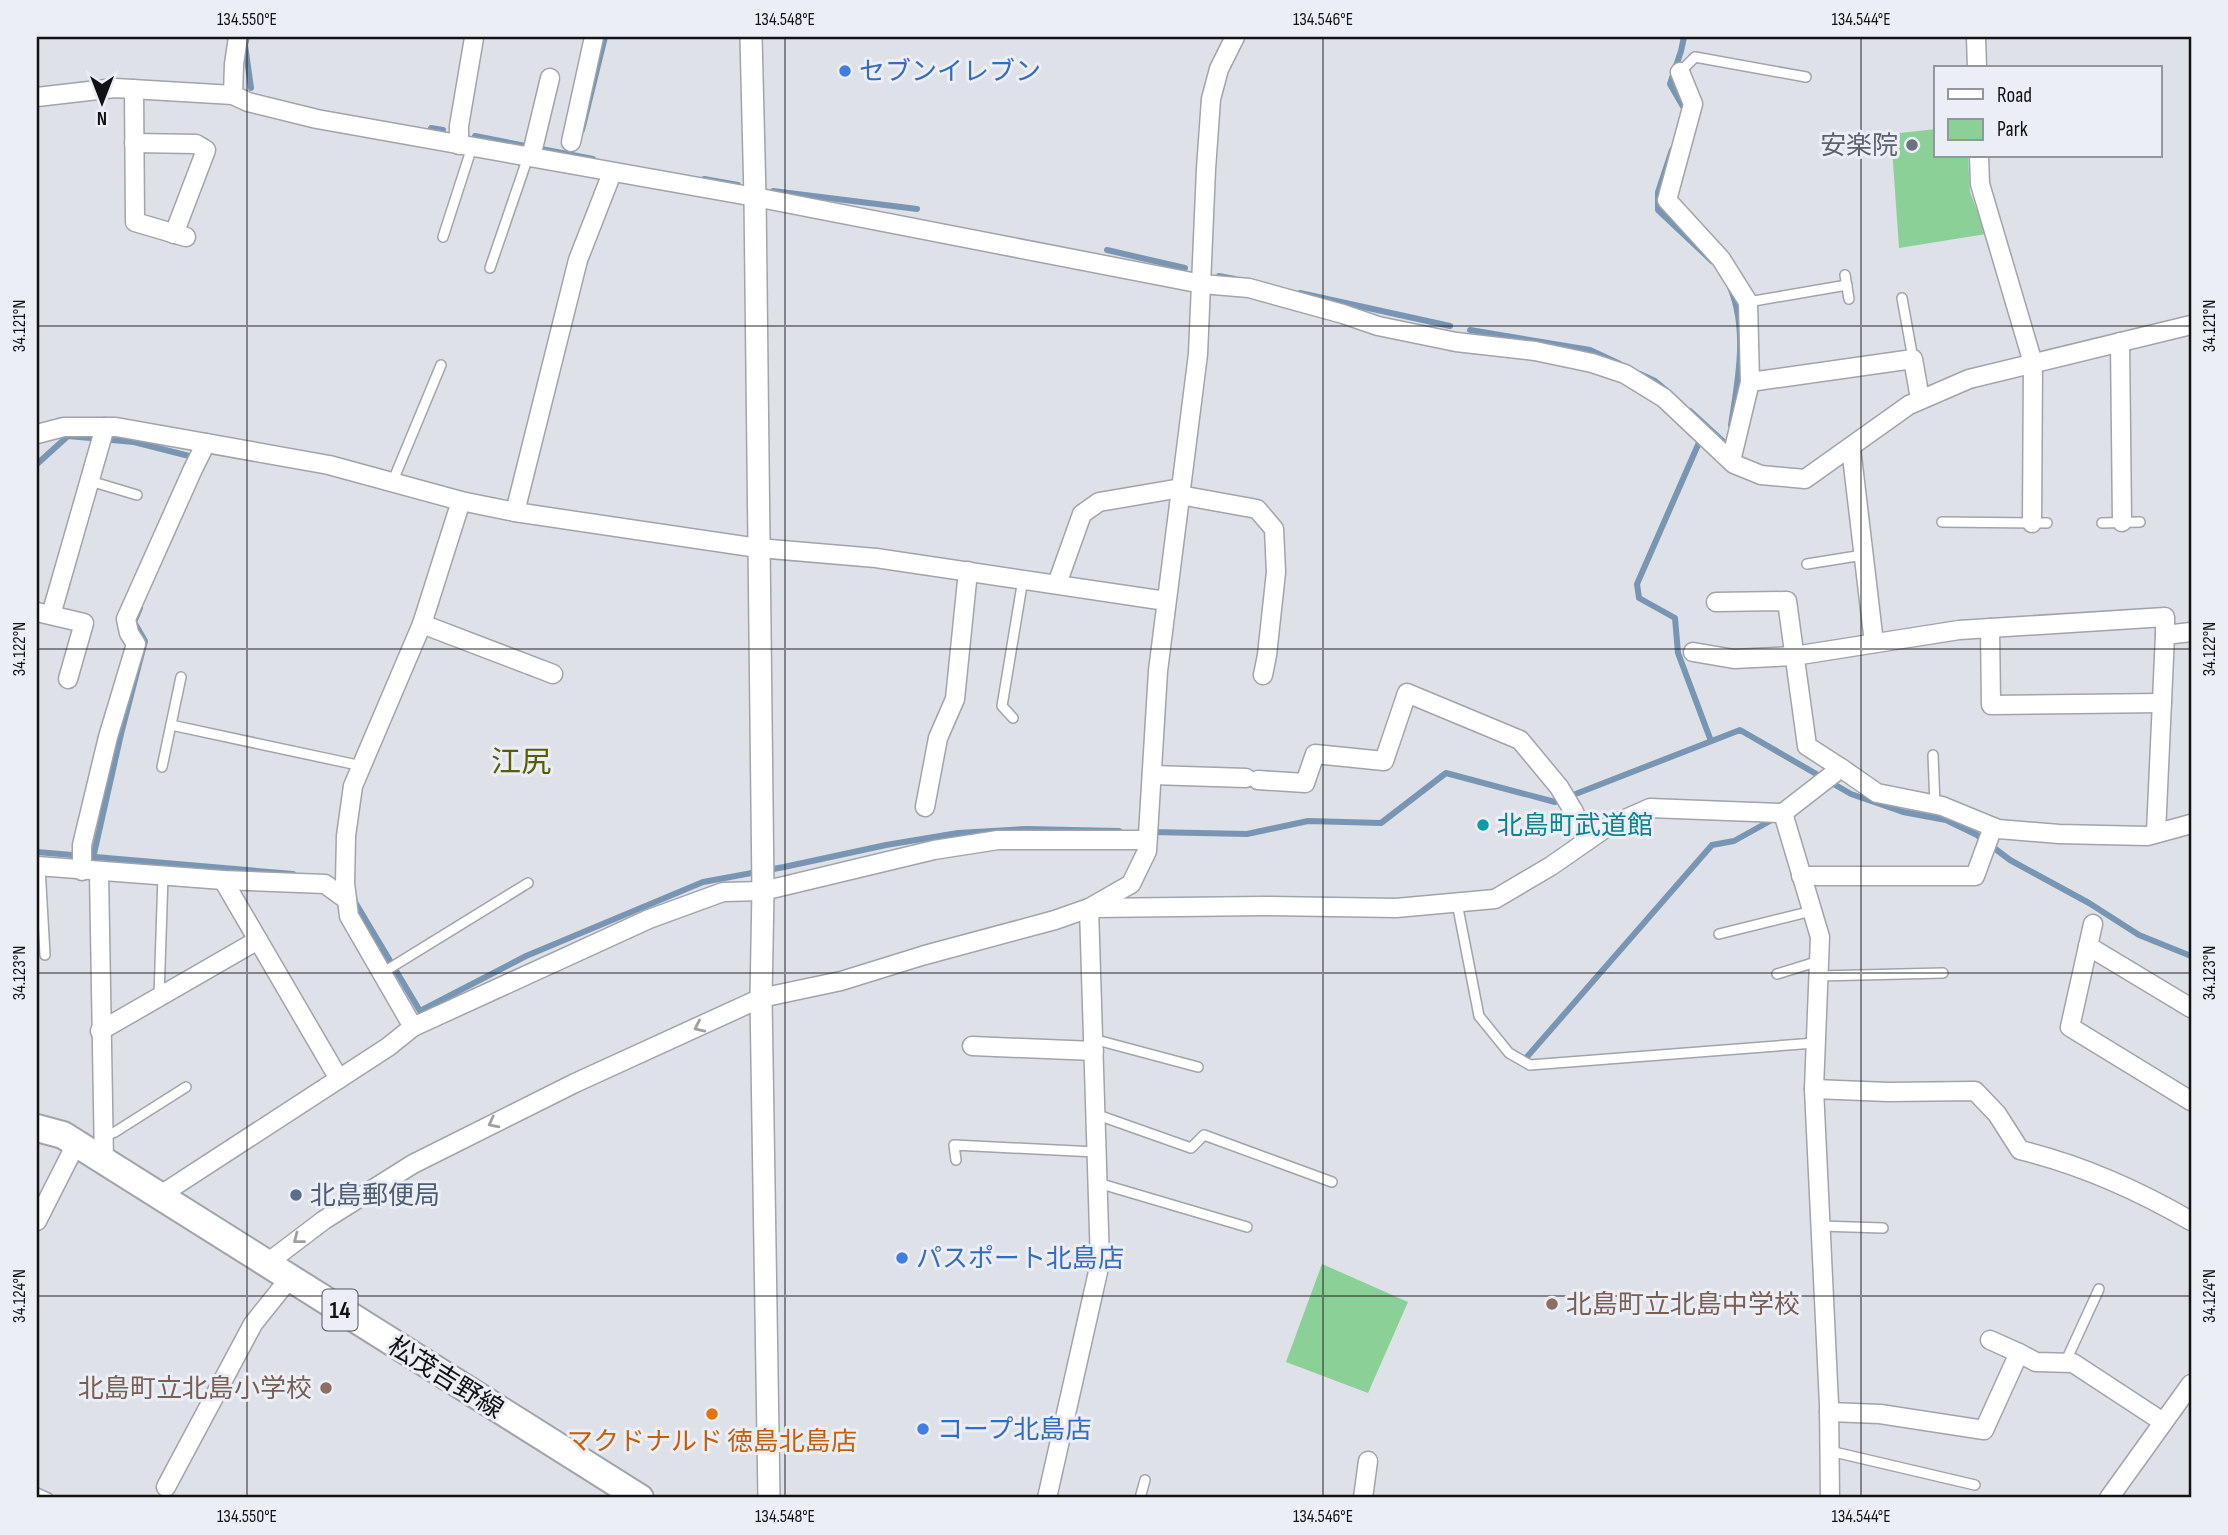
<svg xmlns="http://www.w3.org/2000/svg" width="2228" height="1535" font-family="'Sofia Sans Condensed','Noto Sans JP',sans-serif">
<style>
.green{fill:#8bd097}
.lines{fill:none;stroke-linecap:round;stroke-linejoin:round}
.stream{stroke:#7896b3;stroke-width:6}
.service-casing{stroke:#a1a4aa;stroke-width:12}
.minor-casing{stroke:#a1a4aa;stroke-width:21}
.tertiary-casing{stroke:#a1a4aa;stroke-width:24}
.primary-casing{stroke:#a1a4aa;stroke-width:30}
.service{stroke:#fff;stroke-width:9}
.minor{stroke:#fff;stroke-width:18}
.tertiary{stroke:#fff;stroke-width:21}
.primary{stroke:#fff;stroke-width:26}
.oneway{stroke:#a0a0a1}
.ticks{fill:none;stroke:#111214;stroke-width:2;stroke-opacity:0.45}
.shop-dot{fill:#3f7fe0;stroke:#ebeef5;stroke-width:2.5}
.worship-dot{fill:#6b7280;stroke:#ebeef5;stroke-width:2.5}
.culture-dot{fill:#0f9aa8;stroke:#ebeef5;stroke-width:2.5}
.service-dot{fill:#5c6f8a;stroke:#ebeef5;stroke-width:2.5}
.education-dot{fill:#8d6e63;stroke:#ebeef5;stroke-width:2.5}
.food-dot{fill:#e8710a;stroke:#ebeef5;stroke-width:2.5}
.labels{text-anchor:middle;stroke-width:6;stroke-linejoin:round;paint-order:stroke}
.shield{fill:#ebeef5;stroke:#525458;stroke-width:2}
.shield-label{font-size:24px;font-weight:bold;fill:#111214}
.shop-label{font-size:26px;fill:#366cbe;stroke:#ebeef5;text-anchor:start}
.worship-label{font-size:26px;fill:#5b616d;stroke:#ebeef5;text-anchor:end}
.culture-label{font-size:26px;fill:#0d838f;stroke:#ebeef5;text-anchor:start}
.service-label{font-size:26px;fill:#4e5e75;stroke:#ebeef5;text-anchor:start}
.education-label{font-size:26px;fill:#785e54;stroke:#ebeef5;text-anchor:start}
.street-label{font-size:26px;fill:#111214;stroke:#ebeef5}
.food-label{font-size:26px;fill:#c56008;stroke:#ebeef5}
.quarter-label{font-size:30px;fill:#585d06;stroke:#ebeef5}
.neatline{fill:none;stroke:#111214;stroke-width:2.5}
.ticks-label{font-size:18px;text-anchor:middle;fill:#111214}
</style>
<rect width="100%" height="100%" fill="#dee1e7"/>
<g class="green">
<path d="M1936,129V156H1968L1970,192L1986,234L1899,248L1891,134Z"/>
<path d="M1322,1264L1408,1302L1368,1393L1286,1362Z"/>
</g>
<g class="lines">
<g class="stream">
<path d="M247,37L245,45L251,88"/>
<path d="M1684,37L1681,51L1670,84L1685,110"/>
<path d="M431,128L443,130"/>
<path d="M582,130L605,37"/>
<path d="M475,136L593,159"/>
<path d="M1672,150L1658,192V210L1712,261"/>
<path d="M704,179L738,185"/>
<path d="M773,191L917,209"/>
<path d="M1107,250L1185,268"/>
<path d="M1219,276L1235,279"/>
<path d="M1730,287C1748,330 1738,380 1731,425"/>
<path d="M1300,293L1450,326"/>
<path d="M1470,330L1590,350L1620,364"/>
<path d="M1640,374L1655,381L1666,390"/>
<path d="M1690,411L1728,446L1729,442"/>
<path d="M1701,438L1637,584L1639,598L1675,618L1678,653L1711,741"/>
<path d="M37,464L68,436L134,442L197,458"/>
<path d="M1151,832L1247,834L1308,821L1381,823L1446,773L1555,802L1740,730L1851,794L1903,812L1946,820L1977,835L2010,860L2089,903L2139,935L2191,956"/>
<path d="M37,852L293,874"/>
<path d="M93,858L121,734L145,641L134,622L140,608"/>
<path d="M352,897L420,1011L526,956L703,882L784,867L886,845L958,833L1026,829L1119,831"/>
<path d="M1526,1058L1712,845L1734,841L1770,821"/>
</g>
<defs>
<g id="service">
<path d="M1680,72L1695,57L1806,77"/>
<path d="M443,237L472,147"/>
<path d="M490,268L528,157"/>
<path d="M1845,275L1849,299"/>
<path d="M1902,298L1913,359"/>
<path d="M1748,302L1847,285"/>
<path d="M90,481L137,495"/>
<path d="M392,483L441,365"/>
<path d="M1942,522L2047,523"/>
<path d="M2102,523L2140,522"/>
<path d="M1807,564L1863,555"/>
<path d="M1013,718L1002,706L1023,579"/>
<path d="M171,725L362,766"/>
<path d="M1933,755L1935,805"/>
<path d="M162,767L181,677"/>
<path d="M40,867L45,955"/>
<path d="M1457,903L1479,1016L1509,1053L1530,1065L1815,1043"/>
<path d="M1719,934L1812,911"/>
<path d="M382,973L528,883"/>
<path d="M1777,974L1819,961"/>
<path d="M1818,976L1943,973"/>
<path d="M159,996L163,876"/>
<path d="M1093,1039L1198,1067"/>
<path d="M1095,1114L1191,1148L1204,1135L1332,1182"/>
<path d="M104,1136L115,1132L186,1087"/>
<path d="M956,1160L954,1145L1096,1152"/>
<path d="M1098,1183L1247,1227"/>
<path d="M1820,1226L1883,1228"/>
<path d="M2065,1363L2099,1289"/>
<path d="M1830,1451L1975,1485"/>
<path d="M37,1493L48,1498"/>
<path d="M1140,1498L1145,1480"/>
</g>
<g id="minor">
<path d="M1976,37L1977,68"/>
<path d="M1680,72L1693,104L1667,200L1721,259L1748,302L1750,382L1731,461"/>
<path d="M134,89L135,222L186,237"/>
<path d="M233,95L234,64L238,37"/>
<path d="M37,97L115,88L233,95L248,102L317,119L755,197L1202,284L1249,288L1343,314L1378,326L1456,342L1535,351L1592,363L1625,374L1664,398L1734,464L1761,475L1805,479L1909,405L1969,379L2191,325"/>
<path d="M571,142L594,37"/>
<path d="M134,143L196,144L206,150L174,234"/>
<path d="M459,145V126L474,38"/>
<path d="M1979,156L1980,184L2033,363L2032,523"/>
<path d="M531,157L550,78"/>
<path d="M2120,342L2122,522"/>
<path d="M1750,382L1913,359L1920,399"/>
<path d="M37,434L64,427H116L329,465L461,501L515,512L758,548L876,558L1166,601"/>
<path d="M1851,448L1874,643"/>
<path d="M1180,495L1257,509L1274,529L1276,572L1267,655L1263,675"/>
<path d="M515,512L578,260L612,173"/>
<path d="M1057,584L1082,514L1099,502L1181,488"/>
<path d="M1716,602L1787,601L1807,746L1841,768"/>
<path d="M37,612L84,623L68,679"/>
<path d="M51,615L105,427"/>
<path d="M422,624L553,674"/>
<path d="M1990,628L1991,705L2162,703"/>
<path d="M1693,652L1734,659L1794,656L1959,630L2165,617V635L2191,632"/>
<path d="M1152,775L1246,778"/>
<path d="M1258,780L1305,783L1315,754L1384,761L1407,693L1520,740L1559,787L1574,812L1587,841"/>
<path d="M925,807L938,738L955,699L968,571"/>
<path d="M1783,813L1820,937L1814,1089L1829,1404L1830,1498"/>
<path d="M2156,833L2165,635"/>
<path d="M37,866L223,880L325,884L347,900"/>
<path d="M82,871V845L108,737L136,644L129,633L126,619L193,469L206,443"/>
<path d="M99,872L104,1161"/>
<path d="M1801,876H1975L1993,827"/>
<path d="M223,880L339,1079"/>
<path d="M1093,908L1264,906L1396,908L1495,899L1551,866L1607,827L1650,808L1783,813L1841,768L1877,793L1942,806L1998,829L2059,834L2147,836L2191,824"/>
<path d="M2093,924L2070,1027L2191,1101"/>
<path d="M2088,946L2191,1008"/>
<path d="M413,1027L649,919L723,892L763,891L934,850L998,840H1147"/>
<path d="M100,1031L258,940"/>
<path d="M972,1046L1094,1051"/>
<path d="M1814,1089L1888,1092L1975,1091L1997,1114L2020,1150C2082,1165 2136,1189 2191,1221"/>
<path d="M159,1196L388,1047L413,1027L349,916L345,883L346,836L353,786L422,624L461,501"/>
<path d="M37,1221L76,1144"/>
<path d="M266,1264L324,1220L413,1164L575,1083L761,998L841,981L925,955L1055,920L1089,908L1131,884L1147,851L1158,671L1198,354L1206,169L1211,99L1219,69L1235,37"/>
<path d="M1990,1340L2019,1353"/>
<path d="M1829,1412L1880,1414L1984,1430L2019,1353L2036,1362L2073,1363L2163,1422"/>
<path d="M166,1487L253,1324L289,1279"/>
<path d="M1047,1498L1100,1263L1089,908"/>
<path d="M1363,1498L1368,1461"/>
<path d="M2109,1498L2191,1384"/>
</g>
<path id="tertiary" d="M751,37L755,197L763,891L761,998L769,1498"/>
<path id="primary" d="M37,1128L63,1135L640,1498"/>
</defs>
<use href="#service" class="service-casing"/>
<use href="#minor" class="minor-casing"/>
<use href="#tertiary" class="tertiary-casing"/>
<use href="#primary" class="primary-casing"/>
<use href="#service" class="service"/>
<use href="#minor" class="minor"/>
<use href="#tertiary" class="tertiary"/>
<use href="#primary" class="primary"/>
</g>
<defs><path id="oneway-chevron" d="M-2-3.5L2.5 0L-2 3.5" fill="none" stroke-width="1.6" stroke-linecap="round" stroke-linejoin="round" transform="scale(1.75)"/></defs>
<g class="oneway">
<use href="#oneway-chevron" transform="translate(699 1027) rotate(155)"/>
<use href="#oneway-chevron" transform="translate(493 1123) rotate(153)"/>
<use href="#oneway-chevron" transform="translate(298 1239) rotate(142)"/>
</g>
<path class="ticks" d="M247,37V1498M785,37V1498M1323,37V1498M1861,37V1498M37,326H2191M37,649H2191M37,973H2191M37,1296H2191"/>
<g class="shop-dot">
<circle cx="845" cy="71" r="7"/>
<circle cx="902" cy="1258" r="7"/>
<circle cx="923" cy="1429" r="7"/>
</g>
<circle class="worship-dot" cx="1912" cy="145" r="7"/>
<circle class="culture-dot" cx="1483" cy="825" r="7"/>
<circle class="service-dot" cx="296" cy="1195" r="7"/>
<g class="education-dot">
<circle cx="1552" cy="1304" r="7"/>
<circle cx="326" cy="1388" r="7"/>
</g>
<circle class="food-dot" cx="712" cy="1414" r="7"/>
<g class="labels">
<rect class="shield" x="322.5" y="1289.5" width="35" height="41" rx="5"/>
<g class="shield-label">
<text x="340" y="1318">14</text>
</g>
<g class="shop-label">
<text x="859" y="80">セブンイレブン</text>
<text x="916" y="1267">パスポート北島店</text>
<text x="937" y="1438">コープ北島店</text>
</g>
<g class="worship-label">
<text x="1898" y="154">安楽院</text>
</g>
<g class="culture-label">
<text x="1497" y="834">北島町武道館</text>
</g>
<g class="service-label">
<text x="310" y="1204">北島郵便局</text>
</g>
<g class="education-label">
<text x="1566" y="1313">北島町立北島中学校</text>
<text x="312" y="1397" text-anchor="end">北島町立北島小学校</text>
</g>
<g class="street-label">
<text transform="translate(446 1377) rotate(32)" y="9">松茂吉野線</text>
</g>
<g class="food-label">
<text x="712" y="1450">マクドナルド 徳島北島店</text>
</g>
<g class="quarter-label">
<text x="521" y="772">江尻</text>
</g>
</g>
<rect width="2228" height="1535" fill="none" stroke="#ebeef5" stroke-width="77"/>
<rect x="1934" y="66" width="228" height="91" fill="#ebeef5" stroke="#94969b" stroke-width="2"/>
<rect x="1948" y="89" width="35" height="10" fill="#ffffff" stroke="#94969b" stroke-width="2"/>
<text x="1997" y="102" font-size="21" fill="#111214">Road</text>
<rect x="1948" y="119" width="35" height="21" fill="#8bd097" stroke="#94969b" stroke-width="2"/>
<text x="1997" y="136" font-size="21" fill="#111214">Park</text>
<g transform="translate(102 102) rotate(180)" stroke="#ebeef5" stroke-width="5" paint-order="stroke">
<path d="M0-5L12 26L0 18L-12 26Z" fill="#111214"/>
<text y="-10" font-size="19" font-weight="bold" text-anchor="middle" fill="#111214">N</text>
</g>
<rect x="38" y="38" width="2152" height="1458" class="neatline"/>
<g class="ticks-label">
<text x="247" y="25">134.550°E</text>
<text x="785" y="25">134.548°E</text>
<text x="1323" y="25">134.546°E</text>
<text x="1861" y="25">134.544°E</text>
<text transform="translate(2209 326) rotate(-90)" y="6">34.121°N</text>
<text transform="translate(19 326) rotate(-90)" y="6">34.121°N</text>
<text transform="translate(2209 649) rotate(-90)" y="6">34.122°N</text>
<text transform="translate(19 649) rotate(-90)" y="6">34.122°N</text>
<text transform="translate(2209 973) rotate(-90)" y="6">34.123°N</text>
<text transform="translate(19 973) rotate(-90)" y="6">34.123°N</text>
<text transform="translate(2209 1296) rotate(-90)" y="6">34.124°N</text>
<text transform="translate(19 1296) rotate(-90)" y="6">34.124°N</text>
<text x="247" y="1522">134.550°E</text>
<text x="785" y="1522">134.548°E</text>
<text x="1323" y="1522">134.546°E</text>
<text x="1861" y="1522">134.544°E</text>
</g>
</svg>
